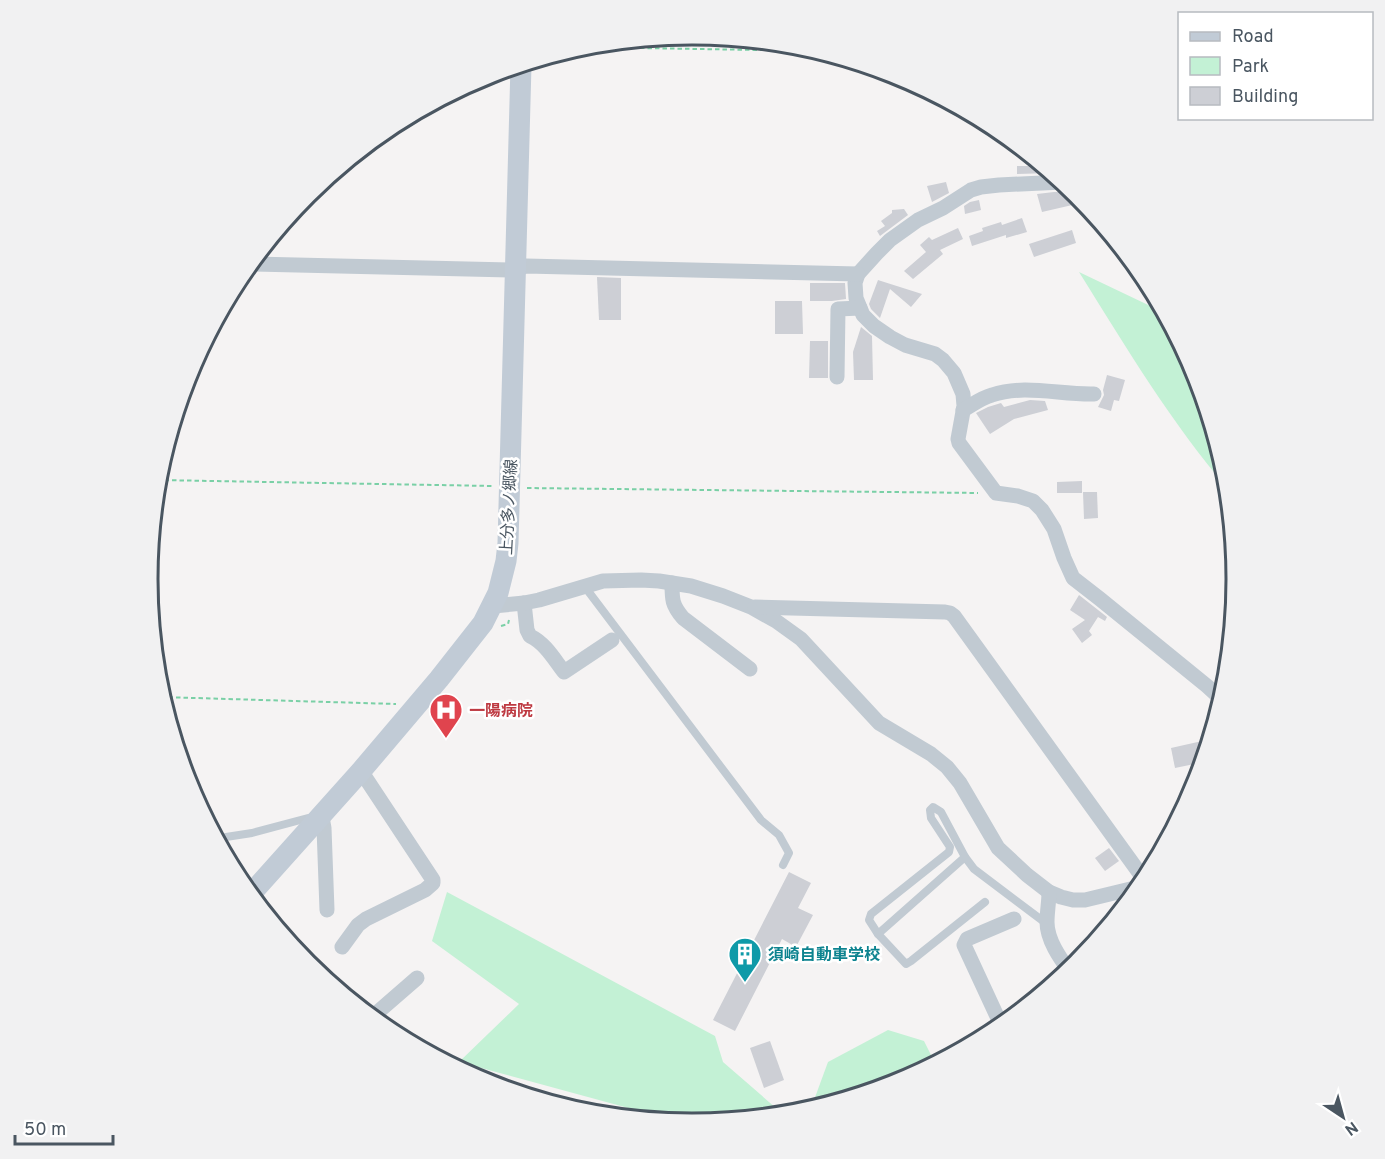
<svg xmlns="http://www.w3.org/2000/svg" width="1385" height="1159" font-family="Overpass,'Noto Sans JP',sans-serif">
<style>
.green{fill:#c3f1d5}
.building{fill:#cdcfd5}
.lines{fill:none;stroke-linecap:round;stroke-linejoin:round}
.path{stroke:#7ad0a6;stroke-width:2;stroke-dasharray:4.5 3;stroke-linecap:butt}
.service{stroke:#c1cad2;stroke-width:8}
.minor{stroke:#c1cad2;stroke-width:15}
.secondary{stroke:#c1cbd6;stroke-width:21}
.labels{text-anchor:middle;stroke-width:5;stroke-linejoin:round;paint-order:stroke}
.street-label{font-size:16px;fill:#4a5661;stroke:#fff}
.health-label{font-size:16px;font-weight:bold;fill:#be3a42;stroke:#fff;text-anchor:start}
.culture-label{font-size:16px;font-weight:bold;fill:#0d838f;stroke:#fff;text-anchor:start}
.rim{fill:none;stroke:#4a5661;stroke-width:3}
</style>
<rect width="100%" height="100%" fill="#f5f3f3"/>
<g class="green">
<path d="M1079,272L1165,313L1196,371L1227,474L1229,490C1171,423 1126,347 1079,272Z"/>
<path d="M447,892L715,1036L723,1062L784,1115L692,1124L651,1120L654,1115L459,1062L519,1004L432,941Z"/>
<path d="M888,1030L924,1041L936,1065L901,1083L810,1111L828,1062Z"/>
</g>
<g class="building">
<path d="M1017,166H1044L1052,173L1017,174Z"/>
<path d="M946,182L949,193L932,202L927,186Z"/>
<path d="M1054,192H1061L1062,195L1075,192L1080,197L1081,203L1042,212L1037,194Z"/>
<path d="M979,200L981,210L965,214L964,206L970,202Z"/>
<path d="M904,209L908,215L880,236L877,231L885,226L881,221L892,213V210Z"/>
<path d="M1022,218L1027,232L1006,238V235L972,246L969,236L983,231L982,228L1001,222L1002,225Z"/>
<path d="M958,228L963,239L940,250L943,254L913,279L904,271L926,252L920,245L929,237L932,240Z"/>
<path d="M1072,230L1076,243L1034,257L1029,244Z"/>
<path d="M597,277L621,278V320H599Z"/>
<path d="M878,280L881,281L922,294L911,307L890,289L880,318L871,309L869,304Z"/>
<path d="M810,283H845L846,299L832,301H810Z"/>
<path d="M775,301H802L803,334H775Z"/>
<path d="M861,327L872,336L873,380H854L853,352Z"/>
<path d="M810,341H828V378H809Z"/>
<path d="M1107,375L1125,380L1119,401L1114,400L1111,411L1098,407L1104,395L1103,390Z"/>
<path d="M1030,400L1045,401L1048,410L1014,419L990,434L976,413L988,407L1001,403L1004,407Z"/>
<path d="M1082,481V493H1057V482Z"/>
<path d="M1083,492H1097L1098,518L1084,519Z"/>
<path d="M1079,595L1107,617L1105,621L1098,617L1089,631L1092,635L1082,643L1072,629L1085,620L1070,610Z"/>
<path d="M1211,739L1204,762L1175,768L1171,748Z"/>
<path d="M1109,848L1119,861L1105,871L1095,858Z"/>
<path d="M789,872L811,883L798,908L813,915L796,947L782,939L735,1031L713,1020Z"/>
<path d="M770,1041L784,1080L764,1088L750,1048Z"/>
</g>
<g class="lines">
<g class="path">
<path d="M580,47L819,51"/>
<path d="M157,480L492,486"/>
<path d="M527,488L978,493"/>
<path d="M501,626L508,624L509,620"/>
<path d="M161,697L396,704"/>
</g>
<g class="service">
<path d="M585,587L761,820L779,835L789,853L783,865"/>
<path d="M217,841L226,837L252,833L308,818"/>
<path d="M985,902L911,961L906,964L878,934L869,920L871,914L949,852L950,847L931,818L930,810L933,807L941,812L965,857L974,869L1047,924"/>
<path d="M878,934L965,857"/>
</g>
<g class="minor">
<path d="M1063,182L999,185L981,187L971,190L943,208L918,220L890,240L877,253L858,274L855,283L856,298L863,315L874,326L890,337L905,345L935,354L943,360L954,373L963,394L964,406L958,439L959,443L996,493L1018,496L1033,501L1042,510L1054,529L1064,558L1073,578L1100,599L1207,686L1219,697L1222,702"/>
<path d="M249,264L515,270L526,266L858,274"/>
<path d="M837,377L838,309L860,308"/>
<path d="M963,410C972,405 981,398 992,395C1025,384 1060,395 1094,394"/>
<path d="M672,583C672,600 672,605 683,618L750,669"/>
<path d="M524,603L527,630L530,636C545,643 554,659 564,672L612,640"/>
<path d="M493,606L524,603L539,600L603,581L641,580L659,581L691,586L723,596L751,607L776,621L801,639L879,723L931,754L947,767L960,783L998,848L1027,875L1049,892L1061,897L1073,900H1085L1143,886"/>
<path d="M755,607L945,612L950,613L954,616L1146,882"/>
<path d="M322,817L324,828L327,910"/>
<path d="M1049,892C1049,902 1047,912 1047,922C1047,940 1060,958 1070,972"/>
<path d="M342,947L358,925L366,919L425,890L433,883V880L361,771"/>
<path d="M371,1018L417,978"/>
<path d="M1002,1027L964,945L967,939L1014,919"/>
</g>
<path class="secondary" d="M250,895L361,771L439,679L483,623L498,593L506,561L508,543L521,65"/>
</g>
<defs>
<symbol id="hospital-pin" viewBox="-11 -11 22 30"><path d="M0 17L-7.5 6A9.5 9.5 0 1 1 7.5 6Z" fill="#e0444e" stroke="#fff"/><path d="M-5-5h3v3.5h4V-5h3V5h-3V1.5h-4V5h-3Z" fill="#fff"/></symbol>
<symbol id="building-pin" viewBox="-11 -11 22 30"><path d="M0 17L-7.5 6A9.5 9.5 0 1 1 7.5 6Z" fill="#0f9aa8" stroke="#fff"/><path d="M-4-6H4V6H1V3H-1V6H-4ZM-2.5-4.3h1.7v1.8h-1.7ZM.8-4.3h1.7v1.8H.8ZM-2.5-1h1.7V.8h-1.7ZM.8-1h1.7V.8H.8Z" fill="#fff"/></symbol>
</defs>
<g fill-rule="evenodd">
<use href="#hospital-pin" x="427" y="691" width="38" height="52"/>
<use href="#building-pin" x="726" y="935" width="38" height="52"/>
</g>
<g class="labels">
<g class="street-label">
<text transform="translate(508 507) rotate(-87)" y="6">上分多ノ郷線</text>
</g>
<g class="health-label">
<text x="469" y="716">一陽病院</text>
</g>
<g class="culture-label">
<text x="768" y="960">須崎自動車学校</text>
</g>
</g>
<path d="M0 0H1385V1159H0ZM158 579a534 534 0 1 1 1068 0a534 534 0 1 1-1068 0Z" fill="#f1f1f2" fill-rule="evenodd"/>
<path class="rim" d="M158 579a534 534 0 1 1 1068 0a534 534 0 1 1-1068 0Z"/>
<rect x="1178" y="12" width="195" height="108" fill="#ffffff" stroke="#b7bbc0" stroke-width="1.5"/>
<rect x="1190" y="32" width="30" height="9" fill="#c1cbd6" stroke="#b7bbc0" stroke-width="1.5"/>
<text x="1232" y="42" font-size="18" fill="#4a5661">Road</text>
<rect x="1190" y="57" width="30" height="18" fill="#c3f1d5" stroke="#b7bbc0" stroke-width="1.5"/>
<text x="1232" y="72" font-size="18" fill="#4a5661">Park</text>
<rect x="1190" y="87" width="30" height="18" fill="#cdcfd5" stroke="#b7bbc0" stroke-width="1.5"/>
<text x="1232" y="102" font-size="18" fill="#4a5661">Building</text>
<g transform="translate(1343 1117) rotate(144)" stroke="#ffffff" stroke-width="4.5" paint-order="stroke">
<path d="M0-4.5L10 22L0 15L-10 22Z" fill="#4a5661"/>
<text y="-9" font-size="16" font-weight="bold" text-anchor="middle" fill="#4a5661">N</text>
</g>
<path d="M15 1135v9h98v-9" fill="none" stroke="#4a5661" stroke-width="3"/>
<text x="24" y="1135" font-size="18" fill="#4a5661" stroke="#ffffff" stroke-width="4.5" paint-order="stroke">50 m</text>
</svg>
